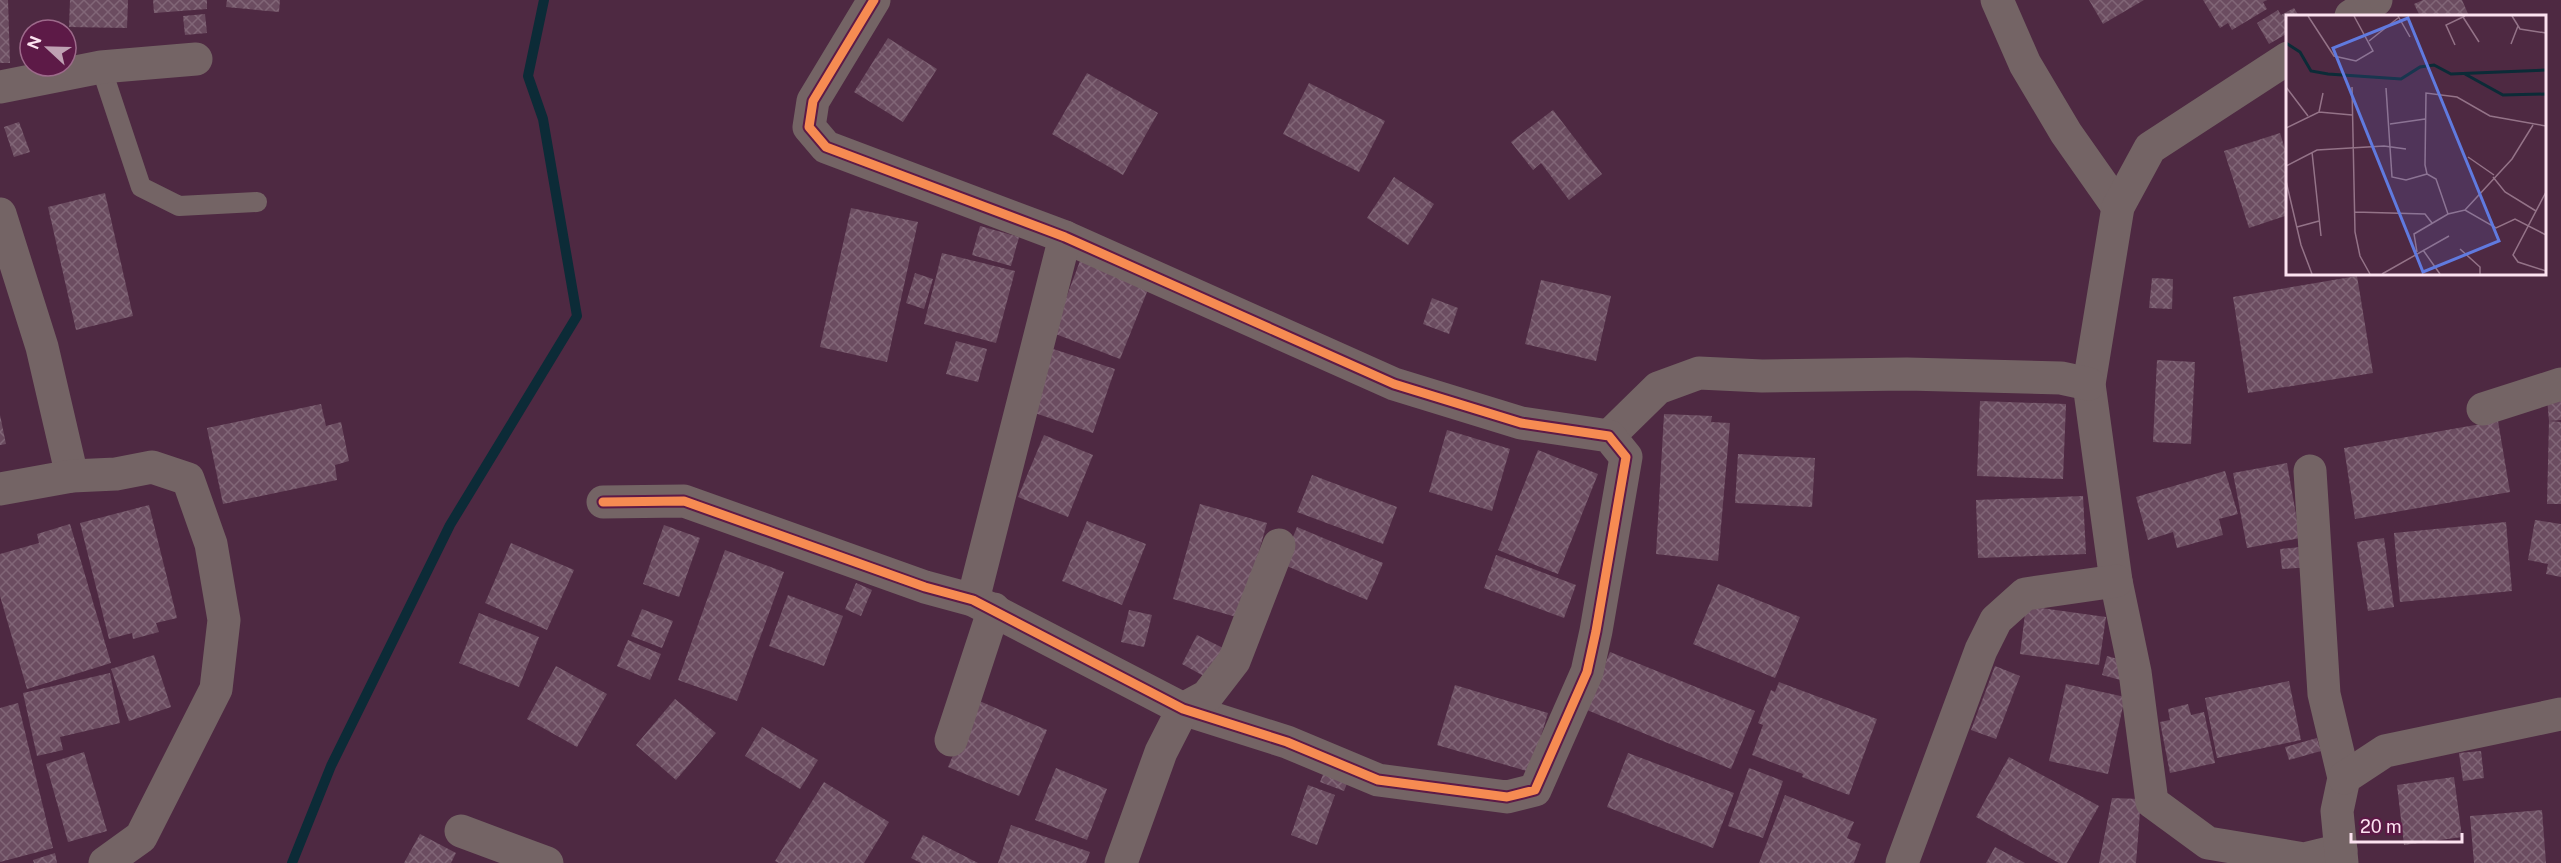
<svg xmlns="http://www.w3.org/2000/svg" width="2561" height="863" font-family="'Public Sans',sans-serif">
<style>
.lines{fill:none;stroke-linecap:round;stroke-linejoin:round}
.stream{stroke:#0c2b37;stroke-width:10}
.building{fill:url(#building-cross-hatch)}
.lane{stroke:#746465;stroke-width:20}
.street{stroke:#746465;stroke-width:33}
.cycleway-casing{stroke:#5d1a47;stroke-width:13}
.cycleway{stroke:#f68b52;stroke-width:9}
.inset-river{fill:none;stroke:#0c2b37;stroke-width:3}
.inset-road{fill:none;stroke:#947388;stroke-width:1.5}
.view{fill:#607adf;fill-opacity:0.15;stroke:#607adf;stroke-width:3}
.inset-edge{fill:none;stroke:#fce2f0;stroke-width:3}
</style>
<defs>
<pattern id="building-cross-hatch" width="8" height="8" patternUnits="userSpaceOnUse" patternTransform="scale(1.5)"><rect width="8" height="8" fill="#6b4c60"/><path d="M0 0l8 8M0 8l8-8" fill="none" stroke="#816677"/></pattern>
</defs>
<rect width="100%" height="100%" fill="#4e2942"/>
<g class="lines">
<path class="stream" d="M292,863L331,766L450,525L577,316L543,119L528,76L544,0"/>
</g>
<g class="building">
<path d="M0,0H8L10,63H0Z"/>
<path d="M70,0H128L127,28L69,27Z"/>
<path d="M153,0H207V9L154,13Z"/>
<path d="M227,0H280L279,12L226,7Z"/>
<path d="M2089,0H2144L2103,24Z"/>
<path d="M2203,0H2267L2263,2L2267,9L2232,30L2228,23L2220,28Z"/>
<path d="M2423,0H2462L2469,16H2420L2414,4Z"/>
<path d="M2294,8L2299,16H2288V33L2269,44L2257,23L2278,10L2281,15Z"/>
<path d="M205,14L207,33L185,35L183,16Z"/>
<path d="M888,38L937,69L903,122L854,92Z"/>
<path d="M1087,73L1158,113L1123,175L1052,134Z"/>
<path d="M1309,83L1385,121L1359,172L1283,134Z"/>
<path d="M1553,110L1602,174L1569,200L1541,163L1533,170L1511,142Z"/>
<path d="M19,122L30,152L14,157L4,127Z"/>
<path d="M2280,133L2288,159V215L2249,228L2224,151Z"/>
<path d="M1394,177L1434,204L1408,245L1367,218Z"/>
<path d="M105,193L133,316L76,330L48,207Z"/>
<path d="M851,208L918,222L887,362L820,347Z"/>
<path d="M980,226L1019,237L1011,266L972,255Z"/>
<path d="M942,253L1015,271L996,343L924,324Z"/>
<path d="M1080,261L1149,287L1120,359L1053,333Z"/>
<path d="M915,273L933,279L924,309L906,303Z"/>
<path d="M2357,276L2373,373L2248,393L2233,297Z"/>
<path d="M2152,278L2173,279L2172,309L2149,308Z"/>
<path d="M1541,280L1611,296L1596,361L1525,344Z"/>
<path d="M1432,298L1458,308L1449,334L1423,324Z"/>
<path d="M956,341L987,349L978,382L946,374Z"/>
<path d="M1053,349L1115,369L1093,433L1032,412Z"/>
<path d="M2157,360L2195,362L2191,444L2153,442Z"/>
<path d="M2561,397V420L2549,421L2547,398Z"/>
<path d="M1980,401L2066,404L2063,479L1977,476Z"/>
<path d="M321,404L326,426L341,422L349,461L335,465L337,480L223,504L207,428Z"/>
<path d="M1664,414L1712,416L1711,422L1730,423L1718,561L1656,554Z"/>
<path d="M0,415L6,444L0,445Z"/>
<path d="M2498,421L2510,492L2355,519L2344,448Z"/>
<path d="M2549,421L2561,422V504H2547Z"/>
<path d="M1447,430L1510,449L1492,511L1429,492Z"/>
<path d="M1044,435L1093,455L1068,517L1018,497Z"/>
<path d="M1538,450L1598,474L1558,574L1498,550Z"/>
<path d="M1738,454L1815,458L1812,507L1735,503Z"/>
<path d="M2287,463L2300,538L2247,548L2233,473Z"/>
<path d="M2225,471L2238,514L2219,519L2223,535L2177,548L2173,532L2148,540L2136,497Z"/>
<path d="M1312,475L1397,507L1383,544L1297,512Z"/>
<path d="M2083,496L2086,554L1978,558L1976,500Z"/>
<path d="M1200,504L1267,523L1240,618L1173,599Z"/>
<path d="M149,505L177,618L156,623L159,632L133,639L132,633L109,639L80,523Z"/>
<path d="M2535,520L2561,524V577L2546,574L2548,564L2528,560Z"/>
<path d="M1087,521L1146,544L1122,605L1062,581Z"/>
<path d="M2506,522L2512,591L2400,602L2394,533Z"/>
<path d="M70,524L111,663L27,689L0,596V554L39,543L37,534Z"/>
<path d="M664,525L700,538L679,597L643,584Z"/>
<path d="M1297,527L1383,563L1367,600L1282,564Z"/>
<path d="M2384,538L2394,607L2368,611L2357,542Z"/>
<path d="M511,543L574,570L547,630L485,603Z"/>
<path d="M2310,546L2312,567L2282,569L2280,549Z"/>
<path d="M725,550L784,572L737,701L678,680Z"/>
<path d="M1496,555L1576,585L1564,618L1484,588Z"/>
<path d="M856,583L872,590L861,616L845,609Z"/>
<path d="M1718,584L1800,617L1775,678L1693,644Z"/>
<path d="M788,595L843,616L824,666L769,646Z"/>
<path d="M2026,606L2106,617L2099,665L2020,654Z"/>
<path d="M642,609L673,621L662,648L631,636Z"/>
<path d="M1129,610L1152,615L1144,647L1121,642Z"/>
<path d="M479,613L539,637L519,687L459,663Z"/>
<path d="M1197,635L1227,650L1211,680L1182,664Z"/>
<path d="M628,640L661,654L650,680L617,666Z"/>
<path d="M1610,652L1755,711L1731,769L1587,710Z"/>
<path d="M154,655L171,707L129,721L111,669Z"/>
<path d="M2107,656L2133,663L2128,682L2102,675Z"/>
<path d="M556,666L607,694L577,747L527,719Z"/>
<path d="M1995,666L2020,676L1996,739L1971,730Z"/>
<path d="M110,673L120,723L60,737L63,750L37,756L23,693Z"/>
<path d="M2289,681L2301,740L2217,758L2205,698Z"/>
<path d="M1779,682L1877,719L1849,795L1802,777L1803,774L1752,755L1763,725L1758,723L1771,690L1775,692Z"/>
<path d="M2066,684L2125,697L2108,774L2049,761Z"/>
<path d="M1455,685L1548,713L1530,772L1437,745Z"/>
<path d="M675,699L716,733L676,780L636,745Z"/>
<path d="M977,700L1047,730L1019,796L948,767Z"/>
<path d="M18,703L53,848L0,862V708Z"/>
<path d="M2188,704L2191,715L2204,712L2215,763L2170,773L2160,722L2170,720L2168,709Z"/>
<path d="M762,727L818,760L800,789L745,756Z"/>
<path d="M2317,738L2321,751L2289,760L2285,747Z"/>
<path d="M2481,751L2484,778L2463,781L2459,753Z"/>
<path d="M84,752L107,831L68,842L46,764Z"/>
<path d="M1628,753L1734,793L1713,848L1607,807Z"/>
<path d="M2009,757L2099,806L2067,863H2059L1976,817Z"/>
<path d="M1328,762L1352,771L1344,791L1320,782Z"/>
<path d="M1056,768L1107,789L1087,840L1035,820Z"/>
<path d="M1749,768L1783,781L1763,838L1728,826Z"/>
<path d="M2454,777L2462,837L2404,845L2397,785Z"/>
<path d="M824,782L889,822L864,863H779L775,861Z"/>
<path d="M1308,785L1335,795L1317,845L1291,835Z"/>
<path d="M1785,795L1854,822L1847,838L1861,844L1854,863H1759Z"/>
<path d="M2112,798L2141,799L2136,863H2099Z"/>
<path d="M2542,810L2546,863H2474L2470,816Z"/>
<path d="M1011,825L1090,852L1086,863H998Z"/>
<path d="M420,834L456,853L451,863H404Z"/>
<path d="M923,835L978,863H921L911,858Z"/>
<path d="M1995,847L2025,863H1986Z"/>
<path d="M55,853L57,863H34L33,860Z"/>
</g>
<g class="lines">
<path class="lane" d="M101,67L141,187L179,206L257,202"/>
<g class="street">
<path d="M1997,0L2025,64L2066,133L2118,207"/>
<path d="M2351,16L2376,0"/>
<path d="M2288,58L2150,148L2118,207L2089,384L2116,581L2135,672L2152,802L2208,843L2304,859L2341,850"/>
<path d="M0,87L101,67L196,59"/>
<path d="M0,214L42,347L72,476"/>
<path d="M2483,409L2561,384"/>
<path d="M1609,436L1658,388L1699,373L1762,376L1907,374L2061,378L2089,384"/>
<path d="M2310,471L2324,694L2344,778L2337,811L2342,863"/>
<path d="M0,489L72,476L116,474L152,467L188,479L211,544L224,620L216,689L141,837L105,863"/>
<path d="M603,502L684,501L925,587L973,600L1183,709L1287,742L1378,780L1507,797L1535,790L1587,672L1596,631L1626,457L1609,436L1521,423L1394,384L1065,237L826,147L809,127L813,101L874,0"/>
<path d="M973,600L1065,237"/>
<path d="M951,740L994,609"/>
<path d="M2344,778L2385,751L2561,714"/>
<path d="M461,831L547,863"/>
<path d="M1121,863L1161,752L1183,709L1207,696L1234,661L1279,545"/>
<path d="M1902,863L1981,650L1996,620L2025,594L2116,581"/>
</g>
<defs>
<path id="cycleway" d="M603,502L684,501L925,587L973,600L1183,709L1287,742L1378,780L1507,797L1535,790L1587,672L1596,631L1626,457L1609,436L1521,423L1394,384L1065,237L826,147L809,127L813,101L874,0"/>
</defs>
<use href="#cycleway" class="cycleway-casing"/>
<use href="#cycleway" class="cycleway"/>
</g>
<g transform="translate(2286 15)">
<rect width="260" height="260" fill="#4e2942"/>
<path class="inset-river" d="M0,28L14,37L25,56L42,59L115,64L134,52L148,50L165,59L260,55M179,59L217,80L260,79"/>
<path class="inset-road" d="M22,1L48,41L70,46L87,36L68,1M112,1L124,22M226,1L234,14L260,18M177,2L193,27M83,26L112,3M225,29L232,11M169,30L160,10L179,1M0,72L22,101M66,72L69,217L74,241L84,259M100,73L106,162L120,165L141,159M33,97L37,78M104,109L139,104M0,113L33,97L66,100M26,137L35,221M182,142L208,160M0,151L31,135L98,131L120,134M207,162L219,177L250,196M0,166L15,230L26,259M260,177L227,240L232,247L260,256M179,195L226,144L247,110M69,197L139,199L146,208M162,199L150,164L141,159L139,150L140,78L171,82L204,101L260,111M11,212L33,206M174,234L194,252V259M137,235L154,259M131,237L128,219L162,199L179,195L210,213L229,204L260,220M96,259L163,221"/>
<path class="view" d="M122,3L213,226L137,257L47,33Z"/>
<rect width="260" height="260" class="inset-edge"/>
</g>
<g transform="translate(48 48) rotate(292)"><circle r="28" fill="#5d1a47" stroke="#9d6a8b" stroke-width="1.5"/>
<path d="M0-4.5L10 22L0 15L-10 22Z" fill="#bfa1b3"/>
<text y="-9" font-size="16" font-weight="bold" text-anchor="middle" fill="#fce2f0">N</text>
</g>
<path d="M2351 833v9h111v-9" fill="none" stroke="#fce2f0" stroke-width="3"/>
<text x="2360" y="833" font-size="18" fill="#fce2f0" stroke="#5d1a47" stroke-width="4.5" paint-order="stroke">20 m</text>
</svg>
